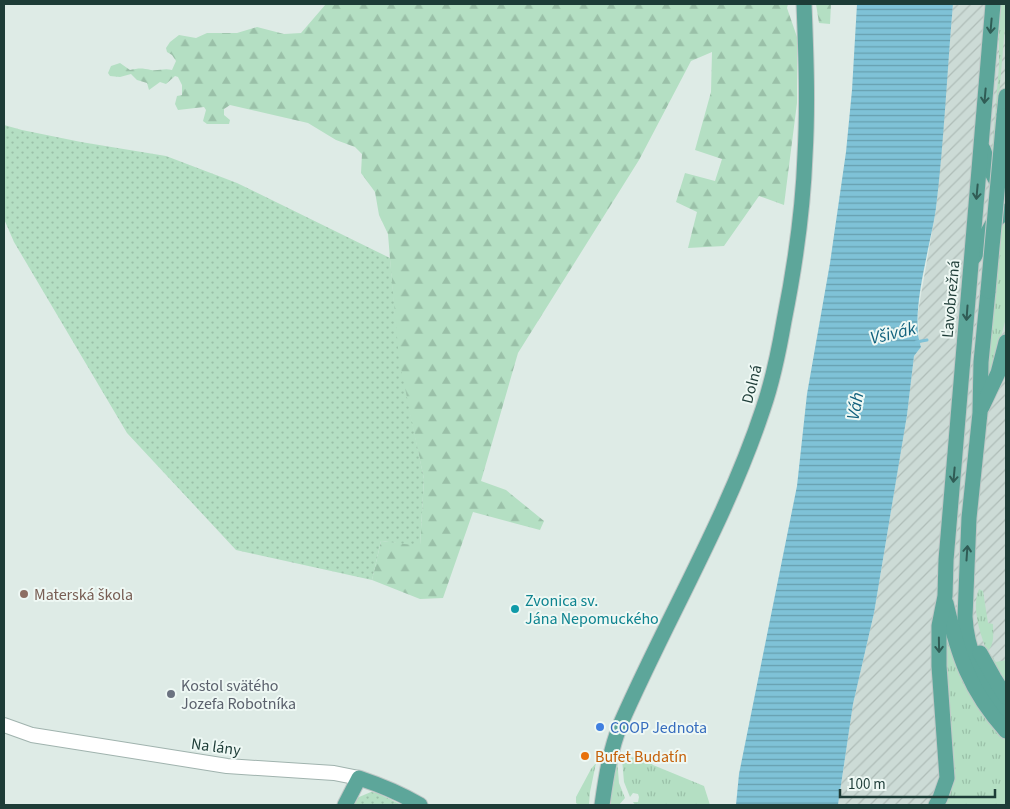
<svg xmlns="http://www.w3.org/2000/svg" width="1010" height="809" font-family="'Source Sans 3',sans-serif">
<style>
.industrial{fill:url(#industrial-furrows)}
.grass{fill:url(#grass-tufts)}
.forest{fill:url(#forest-firs)}
.park{fill:url(#park-dots)}
.water{fill:url(#water-rules)}
.lines{fill:none;stroke-linecap:round;stroke-linejoin:round}
.stream{stroke:#7fc2d7;stroke-width:3}
.minor-casing{stroke:#a0b3ae;stroke-width:16}
.major-casing{stroke:#c0c8c7;stroke-width:17}
.minor{stroke:#fff;stroke-width:14}
.major{stroke:#5da69a;stroke-width:15}
.major-bridge-casing{stroke:#c0c8c7;stroke-width:17;stroke-linecap:butt}
.major-bridge{stroke:#5da69a;stroke-width:15}
.oneway{stroke:#305c55}
.education-dot{fill:#8d6e63;stroke:#eef8f4;stroke-width:2}
.culture-dot{fill:#0f9aa8;stroke:#eef8f4;stroke-width:2}
.worship-dot{fill:#6b7280;stroke:#eef8f4;stroke-width:2}
.shop-dot{fill:#3f7fe0;stroke:#eef8f4;stroke-width:2}
.food-dot{fill:#e8710a;stroke:#eef8f4;stroke-width:2}
.labels{text-anchor:middle;stroke-width:4;stroke-linejoin:round;paint-order:stroke}
.street-label{font-size:16px;fill:#1d3c37;stroke:#eef8f4}
.education-label{font-size:16px;fill:#785e54;stroke:#eef8f4;text-anchor:start}
.culture-label{font-size:16px;fill:#0d838f;stroke:#eef8f4;text-anchor:start}
.worship-label{font-size:16px;fill:#5b616d;stroke:#eef8f4;text-anchor:start}
.shop-label{font-size:16px;fill:#366cbe;stroke:#eef8f4;text-anchor:start}
.food-label{font-size:16px;fill:#c56008;stroke:#eef8f4;text-anchor:start}
.water-label{font-size:18px;font-style:italic;fill:#12627e;stroke:#eef8f4}
</style>
<defs>
<pattern id="industrial-furrows" width="10" height="10" patternUnits="userSpaceOnUse" patternTransform="scale(1.25)"><rect width="10" height="10" fill="#ccdbd6"/><path d="M-1 1l2-2M0 10L10 0M9 11l2-2" fill="none" stroke="#afbdb8"/></pattern>
<pattern id="grass-tufts" width="24" height="20" patternUnits="userSpaceOnUse" patternTransform="scale(1.25)"><rect width="24" height="20" fill="#b4dfc3"/><path d="M3 7l-1-3M5 7V3M7 7l1-3M15 17l-1-3M17 17v-4M19 17l1-3" fill="none" stroke="#9ac0a8"/></pattern>
<pattern id="forest-firs" width="22" height="20" patternUnits="userSpaceOnUse" patternTransform="scale(1.25)"><rect width="22" height="20" fill="#b4dfc3"/><path d="M5 1l3.5 6h-7zM16 11l3.5 6h-7z" fill="#9ac0a8"/></pattern>
<pattern id="park-dots" width="8" height="8" patternUnits="userSpaceOnUse" patternTransform="scale(1.25)"><rect width="8" height="8" fill="#b4dfc3"/><path d="M2 2h.1M6 6h.1" fill="none" stroke="#9ac0a8" stroke-width="1.8" stroke-linecap="round"/></pattern>
<pattern id="water-rules" width="6" height="5" patternUnits="userSpaceOnUse" patternTransform="scale(1.25)"><rect width="6" height="5" fill="#7fc2d7"/><path d="M0 2.5h6" fill="none" stroke="#679faf"/></pattern>
</defs>
<rect width="100%" height="100%" fill="#deebe6"/>
<path class="industrial" d="M953,4H1006V805H838L853,704L874,613L907,415L914,356L921,347L919,339L918,312L936,209Z"/>
<g class="grass">
<path d="M999,4H1006V15L992,177L991,164L999,66Z"/>
<path d="M1002,219L1006,223V318L986,393Z"/>
<path d="M979,589L983,591L988,623L993,624C993,634 995,643 988,651L996,662L1006,660V690C993,667 967,616 979,589Z"/>
<path d="M946,628L998,730L1006,739V805H943L947,671Z"/>
<path d="M636,757L647,759L653,765L704,786L710,805H635L633,802H638L639,797L638,794L633,793L630,797L624,782L622,759Z"/>
<path d="M617,758L619,783L625,798L619,805H611V790Z"/>
<path d="M596,763L590,792L589,805H579L576,803V797L591,769Z"/>
</g>
<g class="forest">
<path d="M326,4H788L787,8L797,37V103L784,205L759,196L724,246L688,248L697,212L676,202L685,173L715,181L722,159L695,150L711,92L712,52L691,61L639,160L518,353L481,481L506,490L544,521L540,530L473,512L443,598L420,599L372,580L381,541L420,545L424,479L398,359L388,234L379,215L375,192L361,173L362,154L355,147L336,140L308,123L230,105L224,109V115L230,120L229,124H207L203,121L206,110L204,107L178,110L175,104L177,96L182,95V85L178,77L175,76L166,84L160,82L149,90L147,83L137,80L131,74L120,77L110,76L108,73L111,66L120,63L130,70C139,68 142,68 151,70C159,71 164,68 172,70L176,61L172,55L167,52L166,48L170,42L179,35L196,38L207,33H237L257,27L284,34L301,33Z"/>
<path d="M816,4H831L830,24L819,23Z"/>
</g>
<g class="park">
<path d="M4,125L22,130L81,142L166,156L237,183L390,258L399,359L424,479L420,546L381,541L372,580L236,550L127,433L14,242L4,219Z"/>
<path d="M371,792L377,793L402,805H353L359,797Z"/>
</g>
<path class="water" d="M857,4H953C947,72 944,141 936,208C931,245 909,314 921,347L914,356L907,415L874,613L853,704L838,805H736L739,774L797,486L807,394L830,263L846,152L852,90Z"/>
<g class="lines">
<path class="stream" d="M916,342L927,340"/>
<defs>
<path id="minor" d="M4,725L32,735L227,766L334,773L359,778"/>
<g id="major">
<path d="M1004,116L1006,96"/>
<path d="M983,149C989,165 993,181 1006,192"/>
<path d="M974,257L993,223L1006,211"/>
<path d="M988,291L981,362L980,413L969,518L965,617C967,655 984,688 1006,718"/>
<path d="M982,407L998,373L1006,342"/>
<path d="M946,603C958,655 969,690 1006,731"/>
<path d="M980,653L994,678L1006,697"/>
<path d="M345,805L359,778C380,785 400,793 420,805"/>
<path d="M602,805C606,777 610,750 621,723C667,618 727,518 763,409C773,380 779,350 784,321C795,266 803,211 805,155C808,105 806,54 804,4"/>
<path d="M936,805L940,798L947,778L939,666V626L945,596L946,560L993,4"/>
</g>
</defs>
<use href="#minor" class="minor-casing"/>
<use href="#major" class="major-casing"/>
<use href="#minor" class="minor"/>
<use href="#major" class="major"/>
<defs>
<path id="major-bridge" d="M988,291L1004,116"/>
</defs>
<use href="#major-bridge" class="major-bridge-casing"/>
<use href="#major-bridge" class="major-bridge"/>
</g>
<defs><path id="oneway-shaft" d="M-6 0H5M1.5-3L5.5 0L1.5 3" fill="none" stroke-width="1.6" stroke-linecap="round" stroke-linejoin="round" transform="scale(1.25)"/></defs>
<g class="oneway">
<use href="#oneway-shaft" transform="translate(991 26) rotate(95)"/>
<use href="#oneway-shaft" transform="translate(985 96) rotate(95)"/>
<use href="#oneway-shaft" transform="translate(977 192) rotate(95)"/>
<use href="#oneway-shaft" transform="translate(967 313) rotate(94)"/>
<use href="#oneway-shaft" transform="translate(954 475) rotate(95)"/>
<use href="#oneway-shaft" transform="translate(967 553) rotate(-86)"/>
<use href="#oneway-shaft" transform="translate(939 645) rotate(89)"/>
</g>
<circle class="education-dot" cx="24" cy="594" r="5"/>
<circle class="culture-dot" cx="515" cy="609" r="5"/>
<circle class="worship-dot" cx="171" cy="694" r="5"/>
<circle class="shop-dot" cx="600" cy="727" r="5"/>
<circle class="food-dot" cx="585" cy="756" r="5"/>
<g class="labels">
<g class="street-label">
<text transform="translate(950 299) rotate(-85)" y="6">Ľavobrežná</text>
<text transform="translate(751 384) rotate(-75)" y="6">Dolná</text>
<text transform="translate(216 746) rotate(8)" y="6">Na lány</text>
</g>
<g class="education-label">
<text x="34" y="600">Materská škola</text>
</g>
<g class="culture-label">
<text x="525" y="606">Zvonica sv.<tspan x="525" dy="18">Jána Nepomuckého</tspan></text>
</g>
<g class="worship-label">
<text x="181" y="691">Kostol svätého<tspan x="181" dy="18">Jozefa Robotníka</tspan></text>
</g>
<g class="shop-label">
<text x="610" y="733">COOP Jednota</text>
</g>
<g class="food-label">
<text x="595" y="762">Bufet Budatín</text>
</g>
<g class="water-label">
<text transform="translate(893 333) rotate(-13)" y="6">Všivák</text>
<text transform="translate(855 406) rotate(-79)" y="6">Váh</text>
</g>
</g>
<rect width="1010" height="809" fill="none" stroke="#1d3c37" stroke-width="10"/>
<path d="M840 789v8h155v-8" fill="none" stroke="#1d3c37" stroke-width="2.5"/>
<text x="848" y="789" font-size="15" fill="#1d3c37" stroke="#eef8f4" stroke-width="4" paint-order="stroke">100 m</text>
</svg>
